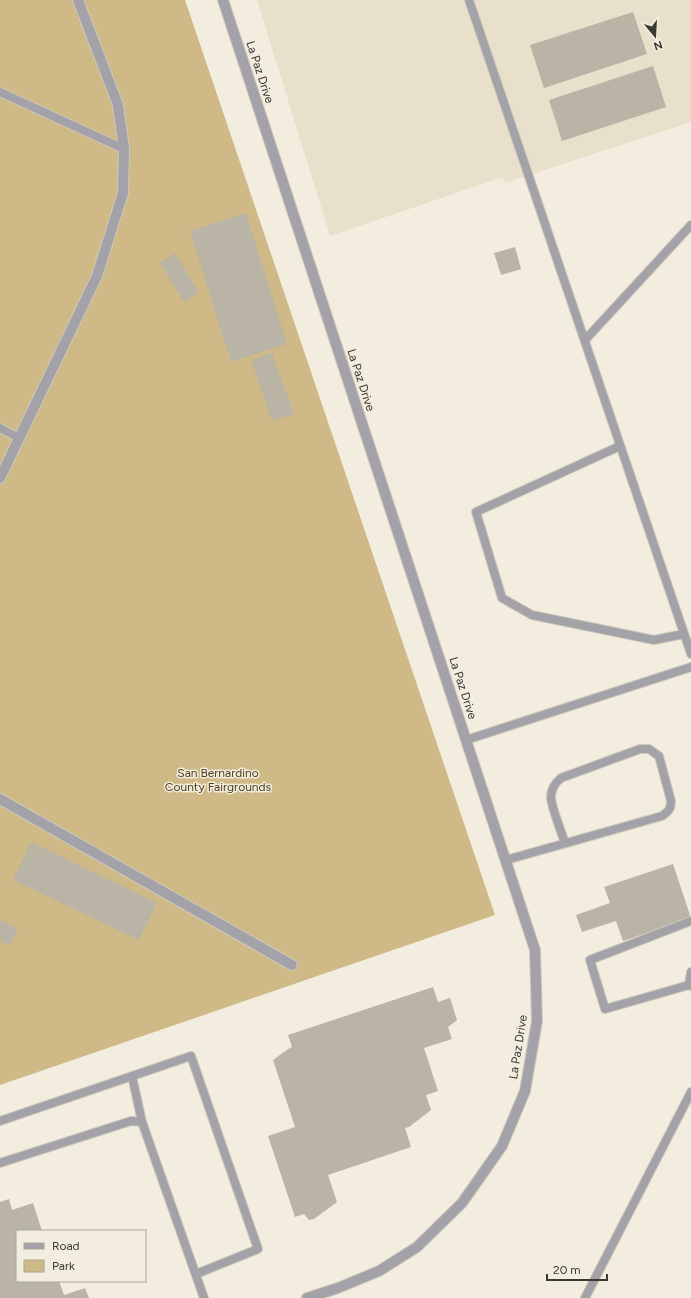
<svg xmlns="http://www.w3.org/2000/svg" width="691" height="1298" font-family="Figtree,sans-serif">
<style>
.built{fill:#e9e0cb}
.green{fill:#cfba87}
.building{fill:#b9b4a6}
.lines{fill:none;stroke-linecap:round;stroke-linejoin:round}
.service-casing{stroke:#cec9bd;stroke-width:10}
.minor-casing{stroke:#cec9bd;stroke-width:12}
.tertiary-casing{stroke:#cec9bd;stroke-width:12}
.service{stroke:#a3a2a8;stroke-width:8}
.minor{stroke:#a3a2a8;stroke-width:10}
.tertiary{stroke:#a3a2a8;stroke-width:10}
.labels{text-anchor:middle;stroke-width:3;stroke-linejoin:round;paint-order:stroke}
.street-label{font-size:12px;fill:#3b3934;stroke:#f3eddf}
.park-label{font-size:12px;fill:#4c3d16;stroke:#f3eddf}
</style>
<rect width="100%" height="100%" fill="#f3eddf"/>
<path class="built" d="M257,0H691V122L505,183L503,177L330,236Z"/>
<path class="green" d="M0,0H185L495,915L0,1085Z"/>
<g class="building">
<path d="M633,12L647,54L544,88L530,45Z"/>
<path d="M653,66L666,107L562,141L549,100Z"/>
<path d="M246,213L287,344L231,362L190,231Z"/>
<path d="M515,247L521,269L501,275L494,253Z"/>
<path d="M175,253L199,292L184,302L160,263Z"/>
<path d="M272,353L294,414L272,421L251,360Z"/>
<path d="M31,842L157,903L139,940L13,880Z"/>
<path d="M673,864L691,918L623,941L616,921L582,932L576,915L610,903L604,887Z"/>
<path d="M0,920L18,928L10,945L0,941Z"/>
<path d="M433,987L438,1002L450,998L457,1020L448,1027L452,1039L424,1048L438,1091L426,1095L431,1110L409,1127L405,1128L411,1147L328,1175L337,1202L314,1219L309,1220L304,1214L295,1217L268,1136L295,1127L273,1060L288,1049L292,1047L288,1035Z"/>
<path d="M9,1199L12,1210L33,1203L42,1231H17V1281H59L64,1295L85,1288L89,1298H0V1202Z"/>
</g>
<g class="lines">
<defs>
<g id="service">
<path d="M469,0L691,654"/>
<path d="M0,92L124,149"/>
<path d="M585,340L691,225"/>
<path d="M0,428L19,438"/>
<path d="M620,446L476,512L502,598L532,615L654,640L684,634"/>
<path d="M466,740L691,667"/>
<path d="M506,860L662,816C668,812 671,809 671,801L659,756L649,749H640L561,778C555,783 551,789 551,797C551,807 562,833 565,843"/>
<path d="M691,972L689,985L691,986"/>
<path d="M689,985L605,1009L590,960L691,921"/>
<path d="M132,1076L142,1122"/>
<path d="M0,1121L191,1056L258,1249L196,1274"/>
<path d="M0,1163L131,1121L142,1122L204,1298"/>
<path d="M585,1298L691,1092"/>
</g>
<g id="minor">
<path d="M0,478L97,276L123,193L124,149L118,105L78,0"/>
<path d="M0,799L292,965"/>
</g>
<path id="tertiary" d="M223,0L535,950L537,1021L525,1091L502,1146L462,1203L417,1247L379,1271L338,1288L307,1298"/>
</defs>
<use href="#service" class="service-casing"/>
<use href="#minor" class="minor-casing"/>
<use href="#tertiary" class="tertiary-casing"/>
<use href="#service" class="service"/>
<use href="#minor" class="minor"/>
<use href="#tertiary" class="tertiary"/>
</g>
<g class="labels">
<g class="street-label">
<text transform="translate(260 72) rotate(72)" y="4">La Paz Drive</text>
<text transform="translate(361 380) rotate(72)" y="4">La Paz Drive</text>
<text transform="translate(463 688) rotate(72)" y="4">La Paz Drive</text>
<text transform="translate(518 1047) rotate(-81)" y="4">La Paz Drive</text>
</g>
<g class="park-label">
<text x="218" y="777">San Bernardino<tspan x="218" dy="14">County Fairgrounds</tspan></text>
</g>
</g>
<rect x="16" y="1230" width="130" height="52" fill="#f3eddf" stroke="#a9a59b"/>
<rect x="24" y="1243" width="20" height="6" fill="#a3a2a8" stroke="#a9a59b"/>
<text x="52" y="1250" font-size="12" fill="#3b3934">Road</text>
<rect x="24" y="1260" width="20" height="12" fill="#cfba87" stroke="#a9a59b"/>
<text x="52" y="1270" font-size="12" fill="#3b3934">Park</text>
<g transform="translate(655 36) rotate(162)" stroke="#f3eddf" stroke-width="3" paint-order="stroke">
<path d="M0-3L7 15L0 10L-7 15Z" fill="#3b3934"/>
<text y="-6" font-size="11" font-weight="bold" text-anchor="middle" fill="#3b3934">N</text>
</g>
<path d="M547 1274v6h60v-6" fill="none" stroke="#3b3934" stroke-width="2"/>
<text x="553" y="1274" font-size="12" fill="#3b3934" stroke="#f3eddf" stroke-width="3" paint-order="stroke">20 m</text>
</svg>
